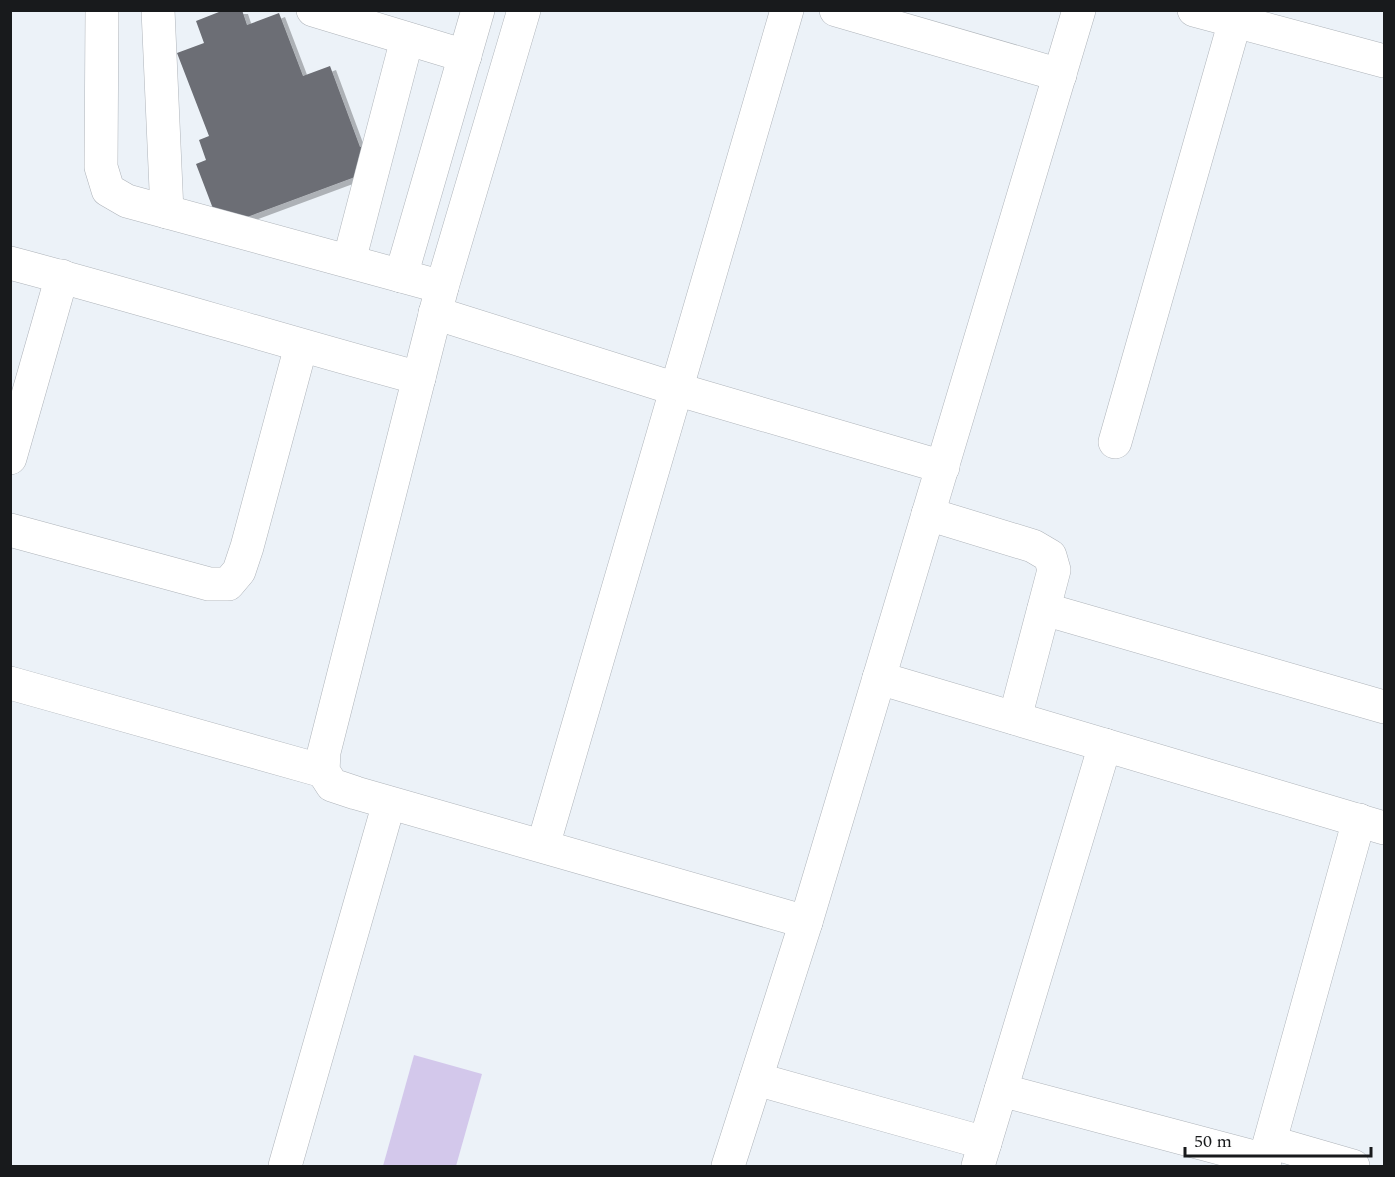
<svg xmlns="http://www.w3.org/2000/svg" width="1395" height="1177" font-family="Spectral,serif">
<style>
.green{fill:#d3c8eb}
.building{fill:#6c6e74;filter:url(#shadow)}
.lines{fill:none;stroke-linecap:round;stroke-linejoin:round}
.minor-casing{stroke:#afb4ba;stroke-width:34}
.minor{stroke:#fff;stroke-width:33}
</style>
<defs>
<filter id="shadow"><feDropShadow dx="6" dy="4" stdDeviation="0" flood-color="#0004"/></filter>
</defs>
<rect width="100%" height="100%" fill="#ecf2f8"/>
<path class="green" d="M414,1055L482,1074L456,1166H383Z"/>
<path class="building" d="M224,10H242L247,25L279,13L303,76L330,66L360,147L373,142L382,167L220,227L196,164L206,160L199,140L209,136L177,53L204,43L196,21Z"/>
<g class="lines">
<defs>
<g id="minor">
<path d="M102,10L101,167L108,190L127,201L442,287"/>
<path d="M158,10L167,212"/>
<path d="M313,10L465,56"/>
<path d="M524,10L442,287L324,752L323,771L332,785L356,793L806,922"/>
<path d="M836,10L1060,75"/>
<path d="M1194,10L1384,61"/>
<path d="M349,261L407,39"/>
<path d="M10,263C147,299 282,341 419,378"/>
<path d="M401,276L478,10"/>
<path d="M435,313L676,389L943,467"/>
<path d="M1115,442L1235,21"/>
<path d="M10,458L62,276"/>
<path d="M928,514L1033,546L1050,556L1054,570L1015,718"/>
<path d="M10,530L209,584H228L239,571L247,547L301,346"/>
<path d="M1044,609L1384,707"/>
<path d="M879,678L1384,828"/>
<path d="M10,683L323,771"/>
<path d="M543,846L787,10"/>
<path d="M756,1079L985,1143"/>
<path d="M1001,1090L1265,1160"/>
<path d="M1270,1142L1353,1166"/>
<path d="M285,1166L389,803"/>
<path d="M728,1166L806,922L1079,10"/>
<path d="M978,1166L1105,745"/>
<path d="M1263,1166L1359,820"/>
</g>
</defs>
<use href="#minor" class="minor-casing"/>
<use href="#minor" class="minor"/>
</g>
<rect width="1395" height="1177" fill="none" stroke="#181a1c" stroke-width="24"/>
<path d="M1185 1147v9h186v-9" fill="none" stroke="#181a1c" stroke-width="3"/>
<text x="1194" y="1147" font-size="18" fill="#181a1c" stroke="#fefefe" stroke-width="4.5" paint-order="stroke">50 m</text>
</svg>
